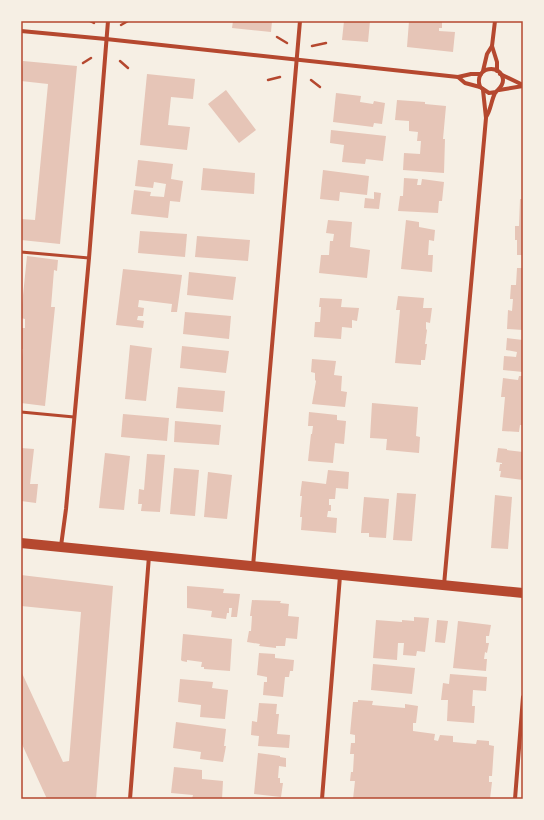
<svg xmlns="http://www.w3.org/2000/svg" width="544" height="820" font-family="'Archivo Narrow',sans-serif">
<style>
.building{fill:#e6c5b7}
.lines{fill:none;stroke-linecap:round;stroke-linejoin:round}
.path{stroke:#b5482f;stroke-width:2.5}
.service{stroke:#b5482f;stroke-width:3}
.minor{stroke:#b5482f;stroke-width:4}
.primary{stroke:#b5482f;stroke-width:10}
.neatline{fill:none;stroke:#b5482f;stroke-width:1.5}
</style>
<rect width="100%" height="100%" fill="#f6efe4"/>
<g class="building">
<path d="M233,21H272L271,32L232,28Z"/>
<path d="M344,21H370L368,42L342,40Z"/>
<path d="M409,21H442V28H439V31L455,32L453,52L407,47Z"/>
<path d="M23,61L77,66L60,244L21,240V219L35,220L48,84L21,81Z"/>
<path d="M147,74L195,79L193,99L171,97L168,125L190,127L187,150L140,145Z"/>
<path d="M226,90L256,130L239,143L208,104Z"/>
<path d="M336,93L361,96L360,102L373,104L374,101L385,103L382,124L374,123L373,127L333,122Z"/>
<path d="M397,100L425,102V104L446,106L443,139H445L444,173L403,170L404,153L420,154L421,141H417L418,132L409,131V121L395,120Z"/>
<path d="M331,130L386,136L383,161L366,159L365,164L342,162L344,145L330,143Z"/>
<path d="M138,160L173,164L171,179L183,181L180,202L170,201L168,218L131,214L134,190L151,192L150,196L164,197L166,184L154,182L153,188L135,186Z"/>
<path d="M203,168L255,173L254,194L201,190Z"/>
<path d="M323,170L369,176L367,195L340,192L339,201L320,199Z"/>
<path d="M404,178L418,179L417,185H421L422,179L444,182L442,201H439L438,213L398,211L400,196H403Z"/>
<path d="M374,192L381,193L379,209L364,208L365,198L374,199Z"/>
<path d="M520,199H523V255H517V240H515V226H519Z"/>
<path d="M328,220L352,222L350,247L370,250L367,278L319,273L321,255H329L330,241H333L334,234L326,233Z"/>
<path d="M406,220L419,222V227L435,230L434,241L429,240L428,255H433L432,272L401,269Z"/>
<path d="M140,231L187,234L185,257L138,253Z"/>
<path d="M197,236L250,240L248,261L195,257Z"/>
<path d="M27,256L58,260L57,271L54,270L51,307H55L45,406L21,403V366L23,349H21V328H25V319L21,318V315Z"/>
<path d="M517,268H523V330L507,329L508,310L512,311L513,299H510L511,285H516Z"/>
<path d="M123,269L182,275L177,312H171L172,304L139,300L138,307L144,308L143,316H138L137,320L144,321L143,328L116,325Z"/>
<path d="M189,272L236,277L233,300L187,295Z"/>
<path d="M398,296L424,298L423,308H432L430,323L426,322V329L427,330L425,344H427L425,360H421V365L395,363L400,310H396Z"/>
<path d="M320,298L342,299L341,307L359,308L357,321L352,320V328L342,327L341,339L314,337L315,322H320L321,307H319Z"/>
<path d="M185,312L231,316L229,339L183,334Z"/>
<path d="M507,338L523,340V372L503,370L504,356L516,357L517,352L506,350Z"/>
<path d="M130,345L152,348L146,401L125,399Z"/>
<path d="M182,346L229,351L226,373L180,368Z"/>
<path d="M312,359L336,361L334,375L342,376L341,391L347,392L345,407L312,404L316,381L315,380V373L311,372Z"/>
<path d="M519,376H523V425H520L519,432L502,431L505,397H501L503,378L518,380Z"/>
<path d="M178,387L225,391L223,412L176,408Z"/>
<path d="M372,403L418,407L416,436L420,437L419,453L386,450L387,439L370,438Z"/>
<path d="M309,412L337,415V420L346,421L344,444L335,443L333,463L308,461L311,434H312L313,426H308Z"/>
<path d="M123,414L169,418L167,441L121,437Z"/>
<path d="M175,421L221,425L219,445L174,442Z"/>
<path d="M21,448L34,449L30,484H38L36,503L21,501Z"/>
<path d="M498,448L507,449V450L523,452V480L500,477L501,471H499L500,464H502V463L496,462Z"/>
<path d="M105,453L130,456L124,510L99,508Z"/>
<path d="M147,454L165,455L160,512L141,511L142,504H138L139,489L144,490Z"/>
<path d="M174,468L199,470L195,516L170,514Z"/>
<path d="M328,470L349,472L348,489L336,488L335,499H329V505H331V511H328L327,517L337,518L336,533L301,530L302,517H300L302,496H300L302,481L326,484Z"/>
<path d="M208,472L232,475L227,519L204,517Z"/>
<path d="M397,493L416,494L412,541L393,540Z"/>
<path d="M495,495L512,497L508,549L491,548Z"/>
<path d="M364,497L389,499L386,538L369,537V533H361Z"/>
<path d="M21,575L113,586L96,799H47L21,742V671L63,762L69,761L81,612L21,606Z"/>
<path d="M187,586L224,589L223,593L240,594L237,617H231L232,608H229V613H227L226,619L211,617L212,611L187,608Z"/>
<path d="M252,600L281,601L280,603L289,604L288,616L299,617L297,639L286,638L285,646H276V648L259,646L260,644L247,642L249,631H251L252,616H250Z"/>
<path d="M414,617L429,618L425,652L417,651L416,656L403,655L404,643H398L397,660L373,658L376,620L402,622V620L414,621Z"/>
<path d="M437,620L448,621L445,643L435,642Z"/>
<path d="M458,621L491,625L489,636H486V643H489L487,653L485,652L484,659H487L486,671L453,668Z"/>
<path d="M183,634L232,639L230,671L204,669V667H201L202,662L187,660V662L182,661L181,660Z"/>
<path d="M259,653L275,654V658L294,660L293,671H290L289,677H285L283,697L263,695L264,682H267V677L257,675Z"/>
<path d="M373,664L415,668L412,694L371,690Z"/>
<path d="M450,674L487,677L486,691L473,690L472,706H475L474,723L447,721L448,700H441L443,683L449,684Z"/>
<path d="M180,679L213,682L212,688L228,690L225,719L200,717L201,705L178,702Z"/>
<path d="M358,700L373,701L372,705L405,708V704L418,706L416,723H413V731L435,734L434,740L438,741L440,735L453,736V742L476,744L477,740L489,741V745L494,746L492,776H489V782H492L490,799H353L355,781H350L351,772H353L354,754H350L351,743H355V735L350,734L353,702H358Z"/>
<path d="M259,703L277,704L276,714H279L277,734L290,735L289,748L258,746L259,736L251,735L252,721L257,722Z"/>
<path d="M176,722L226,729L224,746H226L223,762L200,759L201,752L173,748Z"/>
<path d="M258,753L280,756V757L286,758V767L279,766L278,778H280V783H283L281,797L254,794Z"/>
<path d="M174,767L202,770V779L223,781L222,799H192L193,795L171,793Z"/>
</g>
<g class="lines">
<g class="path">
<path d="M90,21L94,23"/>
<path d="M121,25L128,21"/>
<path d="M277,37L287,43"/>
<path d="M312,46L326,43"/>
<path d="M120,61L128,68"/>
<path d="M83,63L91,58"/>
<path d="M268,80L280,77"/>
<path d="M311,80L320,87"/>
</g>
<g class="service">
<path d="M21,252L89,258"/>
<path d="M21,412L74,417"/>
</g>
<g class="minor">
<path d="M495,21L492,46L497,62V71"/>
<path d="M21,31L106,39L458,77L471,74H481"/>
<path d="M483,71L487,54L492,46"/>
<path d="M500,74L523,85"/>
<path d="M458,77L465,83L480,87"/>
<path d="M499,90L523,86"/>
<path d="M486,117C491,110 491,101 495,93C498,89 503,87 503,80C502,63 473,66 480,87L489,93L496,92"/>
<path d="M61,546L66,509L89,258L108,21"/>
<path d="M253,566L300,21"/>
<path d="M444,585L486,118L483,90"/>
<path d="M130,799L149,556"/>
<path d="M322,799L340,576"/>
<path d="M515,799L523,697"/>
</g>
<path class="primary" d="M21,543L523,593"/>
</g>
<rect width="544" height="820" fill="none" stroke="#f6efe4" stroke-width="44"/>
<rect x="22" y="22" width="500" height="776" class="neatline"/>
</svg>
